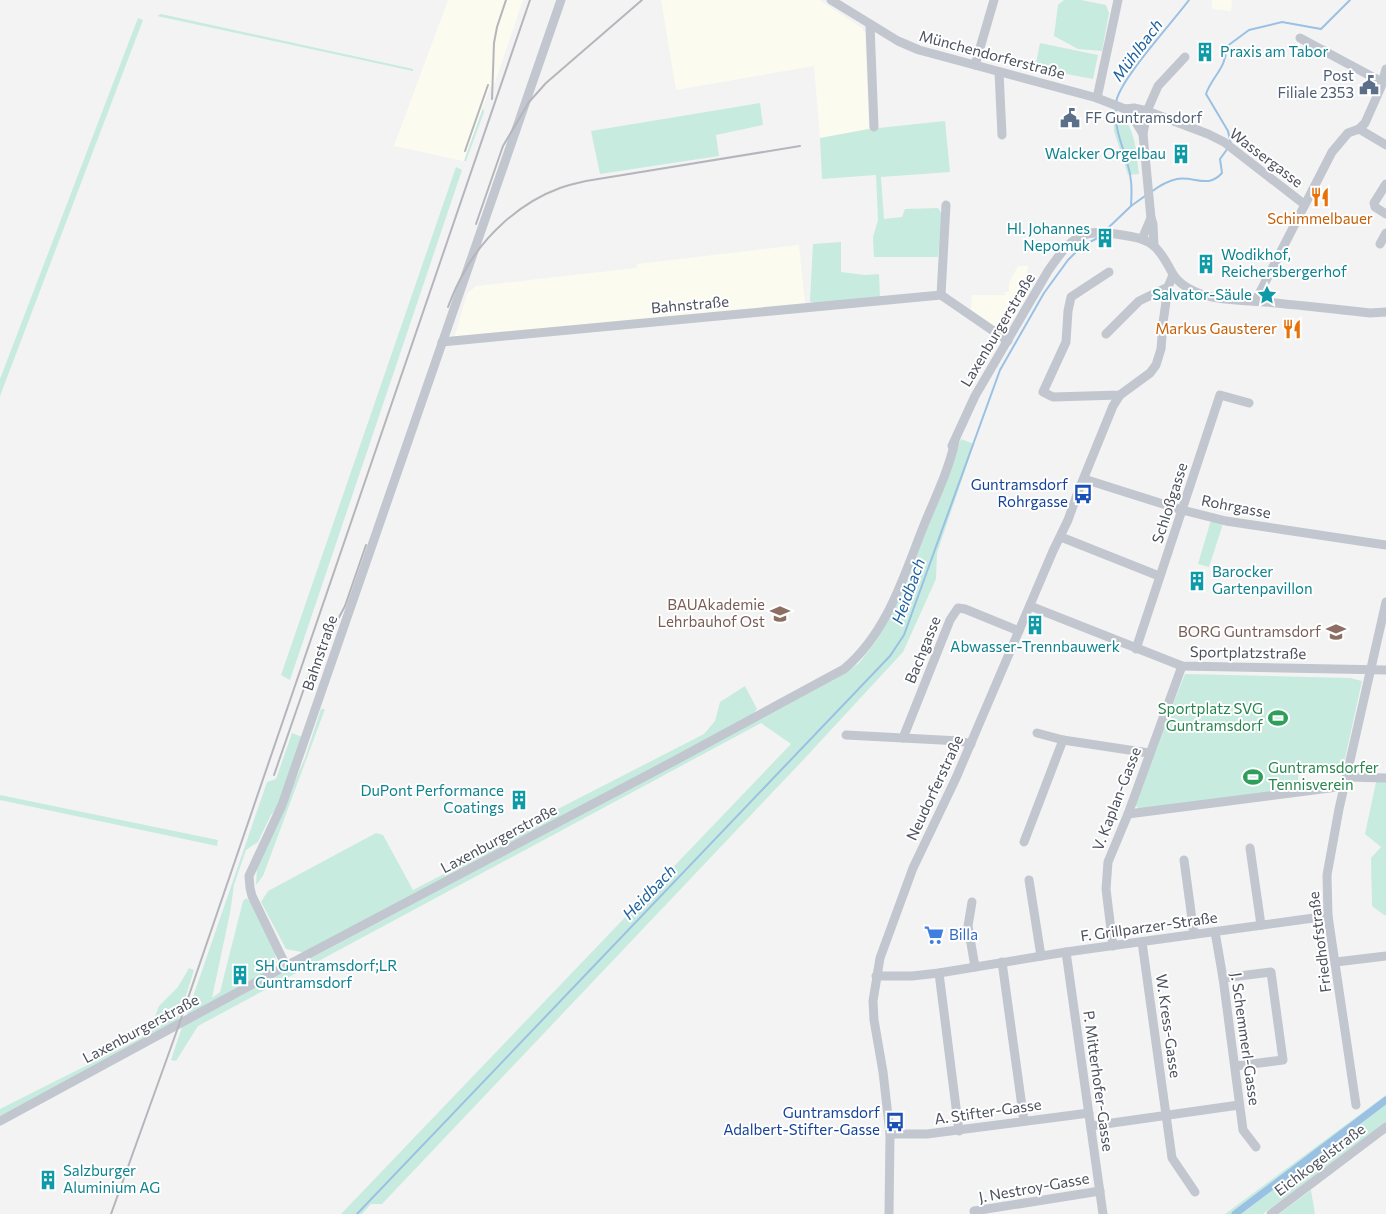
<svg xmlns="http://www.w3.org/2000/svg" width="1386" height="1214" font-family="Commissioner,sans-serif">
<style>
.commercial{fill:#fbfbf0}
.green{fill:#c7ebdf}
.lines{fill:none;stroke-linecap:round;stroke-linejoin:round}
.stream{stroke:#9ac1e3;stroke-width:2}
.canal{stroke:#9ac1e3;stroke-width:7}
.minor{stroke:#c2c6cf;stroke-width:9}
.rail{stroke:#b5b6bc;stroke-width:2}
.labels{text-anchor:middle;stroke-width:4;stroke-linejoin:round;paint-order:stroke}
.culture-label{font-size:15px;fill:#0d838f;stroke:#fff;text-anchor:start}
.street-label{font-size:15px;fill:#4c515e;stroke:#fff}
.service-label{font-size:15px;fill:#4e5e75;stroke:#fff;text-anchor:end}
.food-label{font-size:15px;fill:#c56008;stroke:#fff}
.transit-label{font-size:15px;fill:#164399;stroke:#fff;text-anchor:end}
.education-label{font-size:15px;fill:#785e54;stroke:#fff;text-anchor:end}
.leisure-label{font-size:15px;fill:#27864d;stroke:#fff;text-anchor:end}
.shop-label{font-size:15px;fill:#366cbe;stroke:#fff;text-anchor:start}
.water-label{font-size:16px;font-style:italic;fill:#1e629f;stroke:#fff}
</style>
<rect width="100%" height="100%" fill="#f4f3f3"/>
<g class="commercial">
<path d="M448,0H523L495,82L490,87L464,161L394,146Z"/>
<path d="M661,0H819L862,28L865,33L869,129L820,138L814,66L676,90Z"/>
<path d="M1212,0H1232L1231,11L1212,9Z"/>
<path d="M799,245L805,303L454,339L467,294L476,286L637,268V264Z"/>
<path d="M1018,266H1028L1026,276H1030L1029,281L1027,282V290L1029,291L1006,330L1002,331L971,310L972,295H1005V292H1009V283Z"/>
</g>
<g class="green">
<path d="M1064,0H1081L1106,5L1109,13L1102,51L1078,49L1054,36L1058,5Z"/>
<path d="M161,14L413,69V71L157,16Z"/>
<path d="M138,18L143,20L0,396V379Z"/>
<path d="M1040,43L1098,55L1093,79L1035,68Z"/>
<path d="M760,103L763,125L716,135L719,156L600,174L591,131Z"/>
<path d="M483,108L484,112L466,161H464Z"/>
<path d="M1113,111C1136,119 1136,154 1139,174L1128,175L1114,131Z"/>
<path d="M945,121L950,172L881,177L884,219L902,217L905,209L938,208L942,214L938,257H874L873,237L878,220L876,175L822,179L820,138L869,129Z"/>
<path d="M456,167L462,170L290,680L281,675Z"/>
<path d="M841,242V272L865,275L879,274L880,297L815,304L810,301L813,244Z"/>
<path d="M961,439L974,444L937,553L936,579L903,652L805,758L382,1204H371L362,1214H341L791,744L761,723L198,1026L176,1061L171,1060L182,1027L840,676L859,663L876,641L894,610L915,561Z"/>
<path d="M1211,520L1223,524L1209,567L1198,564Z"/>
<path d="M1185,674L1350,678L1362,681L1343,768L1339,771L1299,769L1297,789L1139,810L1134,803Z"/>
<path d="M745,686L757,709L751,717L307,953L286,949L261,902L268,891L376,833L383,835L413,890L550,819L548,814L704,734L715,721L720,702Z"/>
<path d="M321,709H325L263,876L256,885L257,868L305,758Z"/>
<path d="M292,733L302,737L277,808L271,815L258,842L246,850L234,885L230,913L212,998L220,992L243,901L246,898L251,902L275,952L276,962L270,972L186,1017L267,782L276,779Z"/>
<path d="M1376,782H1386V915H1384L1372,906L1371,858L1381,847L1365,834Z"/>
<path d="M0,795L218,840L217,846L0,800Z"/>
<path d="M189,968L194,970L178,1021L0,1116V1109L141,1038L152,1024L159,1006L178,987Z"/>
<path d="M1386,1095V1122L1263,1214H1225Z"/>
<path d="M1311,1190L1315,1214H1279Z"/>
</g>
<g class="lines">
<g class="stream">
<path d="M1116,103C1118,81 1173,22 1189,0"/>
<path d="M1116,108C1114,128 1122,144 1127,162C1132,177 1132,190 1131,206"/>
<path d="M1231,144L1228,131L1206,94C1212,76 1227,68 1226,47L1249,30L1282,22L1321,29L1350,0"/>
<path d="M1151,192C1159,186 1167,181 1177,179C1195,176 1208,189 1222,173L1220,159L1228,148"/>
<path d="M1106,230L1131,206L1145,196"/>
<path d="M357,1214L890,656L904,635L1000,370L1044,293L1068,260L1081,247L1101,236"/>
</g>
<path class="canal" d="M1235,1214L1386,1100"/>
<g class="minor">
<path d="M831,0L898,41L919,50L1097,98L1125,109L1132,116L1143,134L1151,218L1153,224L1154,246"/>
<path d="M870,25L874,127"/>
<path d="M1300,38L1382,82"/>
<path d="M975,65L994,0"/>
<path d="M999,72L1002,135"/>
<path d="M1097,98L1118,0"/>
<path d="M1125,109L1134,108L1147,111L1208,134L1224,142L1304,204"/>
<path d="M1359,129L1386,145"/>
<path d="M1143,134L1147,111L1158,86L1185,57"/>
<path d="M1386,184L1374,203L1375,207L1386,214"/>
<path d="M1142,239L1151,218"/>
<path d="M1380,244L1386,233"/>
<path d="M1109,272L1071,297L1068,311L1066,342L1043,392L1053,397L1120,395L1150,373L1156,365L1161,349L1163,323L1168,287L1173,275"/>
<path d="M941,295L946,205"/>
<path d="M941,295L1008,341"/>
<path d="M1256,301L1258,296L1332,152L1348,133L1359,129L1365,123L1381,87L1386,69"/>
<path d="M1106,334L1139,301L1168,287"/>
<path d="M442,342L941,295"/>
<path d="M952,446L975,396L1048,271C1071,238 1080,227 1122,235C1133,237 1145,238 1154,246C1163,254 1167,264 1173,274C1180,286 1194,292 1207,296C1226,301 1245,300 1264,302C1299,305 1334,309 1370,313L1386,312"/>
<path d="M1084,479L1182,510L1226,521L1386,545"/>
<path d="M1061,537L1159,576"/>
<path d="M1030,606L1182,666L1386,670"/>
<path d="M1136,649L1220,395L1249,403"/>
<path d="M1037,733L1063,740L1149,753"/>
<path d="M846,735L960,741L971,744"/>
<path d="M903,738L950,620L958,608L965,609L1019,631"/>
<path d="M1347,777L1386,778"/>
<path d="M1128,814L1345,786"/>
<path d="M1024,842L1063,740"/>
<path d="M1250,848L1261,925"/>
<path d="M1184,860L1194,934"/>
<path d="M1029,880L1041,956"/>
<path d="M972,902L968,926L975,967"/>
<path d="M1215,932L1223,978L1243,1130L1256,1147"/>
<path d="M1142,942L1172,1158L1195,1192"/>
<path d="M1113,946L1106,889L1108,862L1128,814L1182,666"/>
<path d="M1066,952L1103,1214"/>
<path d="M1002,962L1024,1121"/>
<path d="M1336,962L1386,956"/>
<path d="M286,966L252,896L250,888L249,876L282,805L561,0"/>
<path d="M939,973L959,1131"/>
<path d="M876,976H912L939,973L1066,952L1328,916"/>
<path d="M1223,978L1271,972L1283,1060L1236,1066"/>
<path d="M1356,1105L1328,916L1327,875L1339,809L1386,602"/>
<path d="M0,1121L286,966L676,760L844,669C893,628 907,562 932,506C941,485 950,464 955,441"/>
<path d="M1091,1126L1239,1105"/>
<path d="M890,1134H927L1089,1113"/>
<path d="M889,1214L890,1134L883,1072L874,1020L873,1001L880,958L913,868L956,778L1053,551L1068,520L1078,492L1113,406L1120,395"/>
<path d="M975,1214L974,1211L1100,1191"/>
<path d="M1271,1214L1386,1127"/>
</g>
<g class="rail">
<path d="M492,99L494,43L497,27L506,0"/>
<path d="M465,151L488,85"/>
<path d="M476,224L503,146L529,102L546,83L642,0"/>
<path d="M448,307C452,297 456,286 462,276C482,237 519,203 560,188C568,185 577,183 586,181L800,146"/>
<path d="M274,775L309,674L345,606L366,545"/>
<path d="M111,1214L175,1036L530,0"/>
</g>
</g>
<defs>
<symbol id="building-bare" viewBox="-9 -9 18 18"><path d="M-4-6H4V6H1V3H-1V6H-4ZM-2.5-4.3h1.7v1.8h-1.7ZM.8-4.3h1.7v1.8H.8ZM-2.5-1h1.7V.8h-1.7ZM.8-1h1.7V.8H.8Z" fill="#0f9aa8" stroke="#fff" stroke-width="2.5" paint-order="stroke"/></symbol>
<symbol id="civic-bare" viewBox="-9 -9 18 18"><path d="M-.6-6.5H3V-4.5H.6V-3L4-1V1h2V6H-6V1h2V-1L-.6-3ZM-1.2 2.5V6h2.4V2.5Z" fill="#5c6f8a" stroke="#fff" stroke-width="2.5" paint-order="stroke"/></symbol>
<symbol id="restaurant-bare" viewBox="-9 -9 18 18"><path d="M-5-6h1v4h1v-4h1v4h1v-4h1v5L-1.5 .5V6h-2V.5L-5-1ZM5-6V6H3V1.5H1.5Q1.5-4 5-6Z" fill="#e8710a" stroke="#fff" stroke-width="2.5" paint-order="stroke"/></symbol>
<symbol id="sight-bare" viewBox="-9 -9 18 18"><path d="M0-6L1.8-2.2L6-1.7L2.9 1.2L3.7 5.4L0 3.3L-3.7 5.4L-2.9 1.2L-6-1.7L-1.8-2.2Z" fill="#0f9aa8" stroke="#fff" stroke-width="2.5" paint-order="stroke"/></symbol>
<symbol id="bus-bare" viewBox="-9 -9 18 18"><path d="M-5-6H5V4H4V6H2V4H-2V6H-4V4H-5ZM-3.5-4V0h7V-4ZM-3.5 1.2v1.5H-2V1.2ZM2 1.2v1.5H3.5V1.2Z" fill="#1a4fb4" stroke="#fff" stroke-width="2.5" paint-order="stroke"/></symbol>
<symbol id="school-bare" viewBox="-9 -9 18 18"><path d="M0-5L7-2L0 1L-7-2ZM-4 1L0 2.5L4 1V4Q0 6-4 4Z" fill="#8d6e63" stroke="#fff" stroke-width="2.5" paint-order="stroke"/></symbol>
<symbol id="stadium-bare" viewBox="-9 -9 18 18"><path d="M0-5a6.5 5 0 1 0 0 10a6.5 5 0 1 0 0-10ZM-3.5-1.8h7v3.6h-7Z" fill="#2e9e5b" stroke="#fff" stroke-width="2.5" paint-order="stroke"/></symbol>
<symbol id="supermarket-bare" viewBox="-9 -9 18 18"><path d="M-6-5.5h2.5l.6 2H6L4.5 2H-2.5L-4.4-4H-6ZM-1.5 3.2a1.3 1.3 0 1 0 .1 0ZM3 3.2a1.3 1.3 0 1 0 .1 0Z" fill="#3f7fe0" stroke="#fff" stroke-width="2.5" paint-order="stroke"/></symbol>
</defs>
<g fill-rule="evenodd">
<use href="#building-bare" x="1191" y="38" width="28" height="28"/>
<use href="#civic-bare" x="1355" y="71" width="28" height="28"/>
<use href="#civic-bare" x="1056" y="104" width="28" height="28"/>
<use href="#building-bare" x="1167" y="140" width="28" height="28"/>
<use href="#restaurant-bare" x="1306" y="183" width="28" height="28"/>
<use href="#building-bare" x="1091" y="224" width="28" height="28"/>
<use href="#building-bare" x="1192" y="250" width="28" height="28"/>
<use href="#sight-bare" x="1253" y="281" width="28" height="28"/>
<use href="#restaurant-bare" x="1278" y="315" width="28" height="28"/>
<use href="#bus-bare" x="1069" y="480" width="28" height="28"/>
<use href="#building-bare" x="1183" y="567" width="28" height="28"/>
<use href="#school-bare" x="766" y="600" width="28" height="28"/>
<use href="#building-bare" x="1021" y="611" width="28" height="28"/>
<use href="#school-bare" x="1322" y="618" width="28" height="28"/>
<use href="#stadium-bare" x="1264" y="704" width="28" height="28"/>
<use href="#stadium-bare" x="1239" y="763" width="28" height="28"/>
<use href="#building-bare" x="505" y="786" width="28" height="28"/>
<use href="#supermarket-bare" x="920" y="921" width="28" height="28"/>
<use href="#building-bare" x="226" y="961" width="28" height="28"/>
<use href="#bus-bare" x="881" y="1108" width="28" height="28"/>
<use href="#building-bare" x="34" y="1166" width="28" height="28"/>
</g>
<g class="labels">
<g class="culture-label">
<text x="1220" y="57">Praxis am Tabor</text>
<text x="1166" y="159" text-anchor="end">Walcker Orgelbau</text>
<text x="1090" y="234" text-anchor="end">Hl. Johannes<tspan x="1090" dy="17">Nepomuk</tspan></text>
<text x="1221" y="260">Wodikhof,<tspan x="1221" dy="17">Reichersbergerhof</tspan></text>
<text x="1252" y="300" text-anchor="end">Salvator-Säule</text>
<text x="1212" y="577">Barocker<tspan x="1212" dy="17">Gartenpavillon</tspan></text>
<text x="1035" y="652" text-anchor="middle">Abwasser-Trennbauwerk</text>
<text x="504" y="796" text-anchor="end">DuPont Performance<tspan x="504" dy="17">Coatings</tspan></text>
<text x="255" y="971">SH Guntramsdorf;LR<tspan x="255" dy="17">Guntramsdorf</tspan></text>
<text x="63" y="1176">Salzburger<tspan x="63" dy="17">Aluminium AG</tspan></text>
</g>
<g class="street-label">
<text transform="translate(992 55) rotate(15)" y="5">Münchendorferstraße</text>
<text transform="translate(1266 158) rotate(37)" y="5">Wassergasse</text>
<text transform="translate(690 305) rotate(-5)" y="5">Bahnstraße</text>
<text transform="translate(998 330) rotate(-59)" y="5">Laxenburgerstraße</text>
<text transform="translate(1170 503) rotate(-72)" y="5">Schloßgasse</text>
<text transform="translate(1236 507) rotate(11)" y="5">Rohrgasse</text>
<text transform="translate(923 650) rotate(-68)" y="5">Bachgasse</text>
<text transform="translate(320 653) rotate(-71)" y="5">Bahnstraße</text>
<text transform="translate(1248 653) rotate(1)" y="5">Sportplatzstraße</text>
<text transform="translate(935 788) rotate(-65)" y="5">Neudorferstraße</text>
<text transform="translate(1117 799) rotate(-69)" y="5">V. Kaplan-Gasse</text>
<text transform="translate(499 839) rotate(-28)" y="5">Laxenburgerstraße</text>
<text transform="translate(1149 927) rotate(-8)" y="5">F. Grillparzer-Straße</text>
<text transform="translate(1320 942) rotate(-97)" y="5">Friedhofstraße</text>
<text transform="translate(1168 1026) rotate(82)" y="5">W. Kress-Gasse</text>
<text transform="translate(141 1029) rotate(-28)" y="5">Laxenburgerstraße</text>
<text transform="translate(1245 1039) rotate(82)" y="5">J. Schemmerl-Gasse</text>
<text transform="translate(1098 1081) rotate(82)" y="5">P. Mitterhofer-Gasse</text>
<text transform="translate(988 1112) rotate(-8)" y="5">A. Stifter-Gasse</text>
<text transform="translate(1320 1160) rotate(-37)" y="5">Eichkogelstraße</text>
<text transform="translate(1034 1188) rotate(-10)" y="5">J. Nestroy-Gasse</text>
</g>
<g class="service-label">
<text x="1354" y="81">Post<tspan x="1354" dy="17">Filiale 2353</tspan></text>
<text x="1085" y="123" text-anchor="start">FF Guntramsdorf</text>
</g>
<g class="food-label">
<text x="1320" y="224">Schimmelbauer</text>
<text x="1277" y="334" text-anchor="end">Markus Gausterer</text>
</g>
<g class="transit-label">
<text x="1068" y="490">Guntramsdorf<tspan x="1068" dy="17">Rohrgasse</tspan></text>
<text x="880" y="1118">Guntramsdorf<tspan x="880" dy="17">Adalbert-Stifter-Gasse</tspan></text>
</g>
<g class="education-label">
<text x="765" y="610">BAUAkademie<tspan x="765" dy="17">Lehrbauhof Ost</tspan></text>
<text x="1321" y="637">BORG Guntramsdorf</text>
</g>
<g class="leisure-label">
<text x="1263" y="714">Sportplatz SVG<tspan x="1263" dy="17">Guntramsdorf</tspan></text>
<text x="1268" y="773" text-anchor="start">Guntramsdorfer<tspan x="1268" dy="17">Tennisverein</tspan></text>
</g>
<g class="shop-label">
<text x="949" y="940">Billa</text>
</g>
<g class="water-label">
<text transform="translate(1137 50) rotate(-53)" y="6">Mühlbach</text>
<text transform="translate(908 591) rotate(-70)" y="6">Heidbach</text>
<text transform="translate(649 892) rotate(-46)" y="6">Heidbach</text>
</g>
</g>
</svg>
